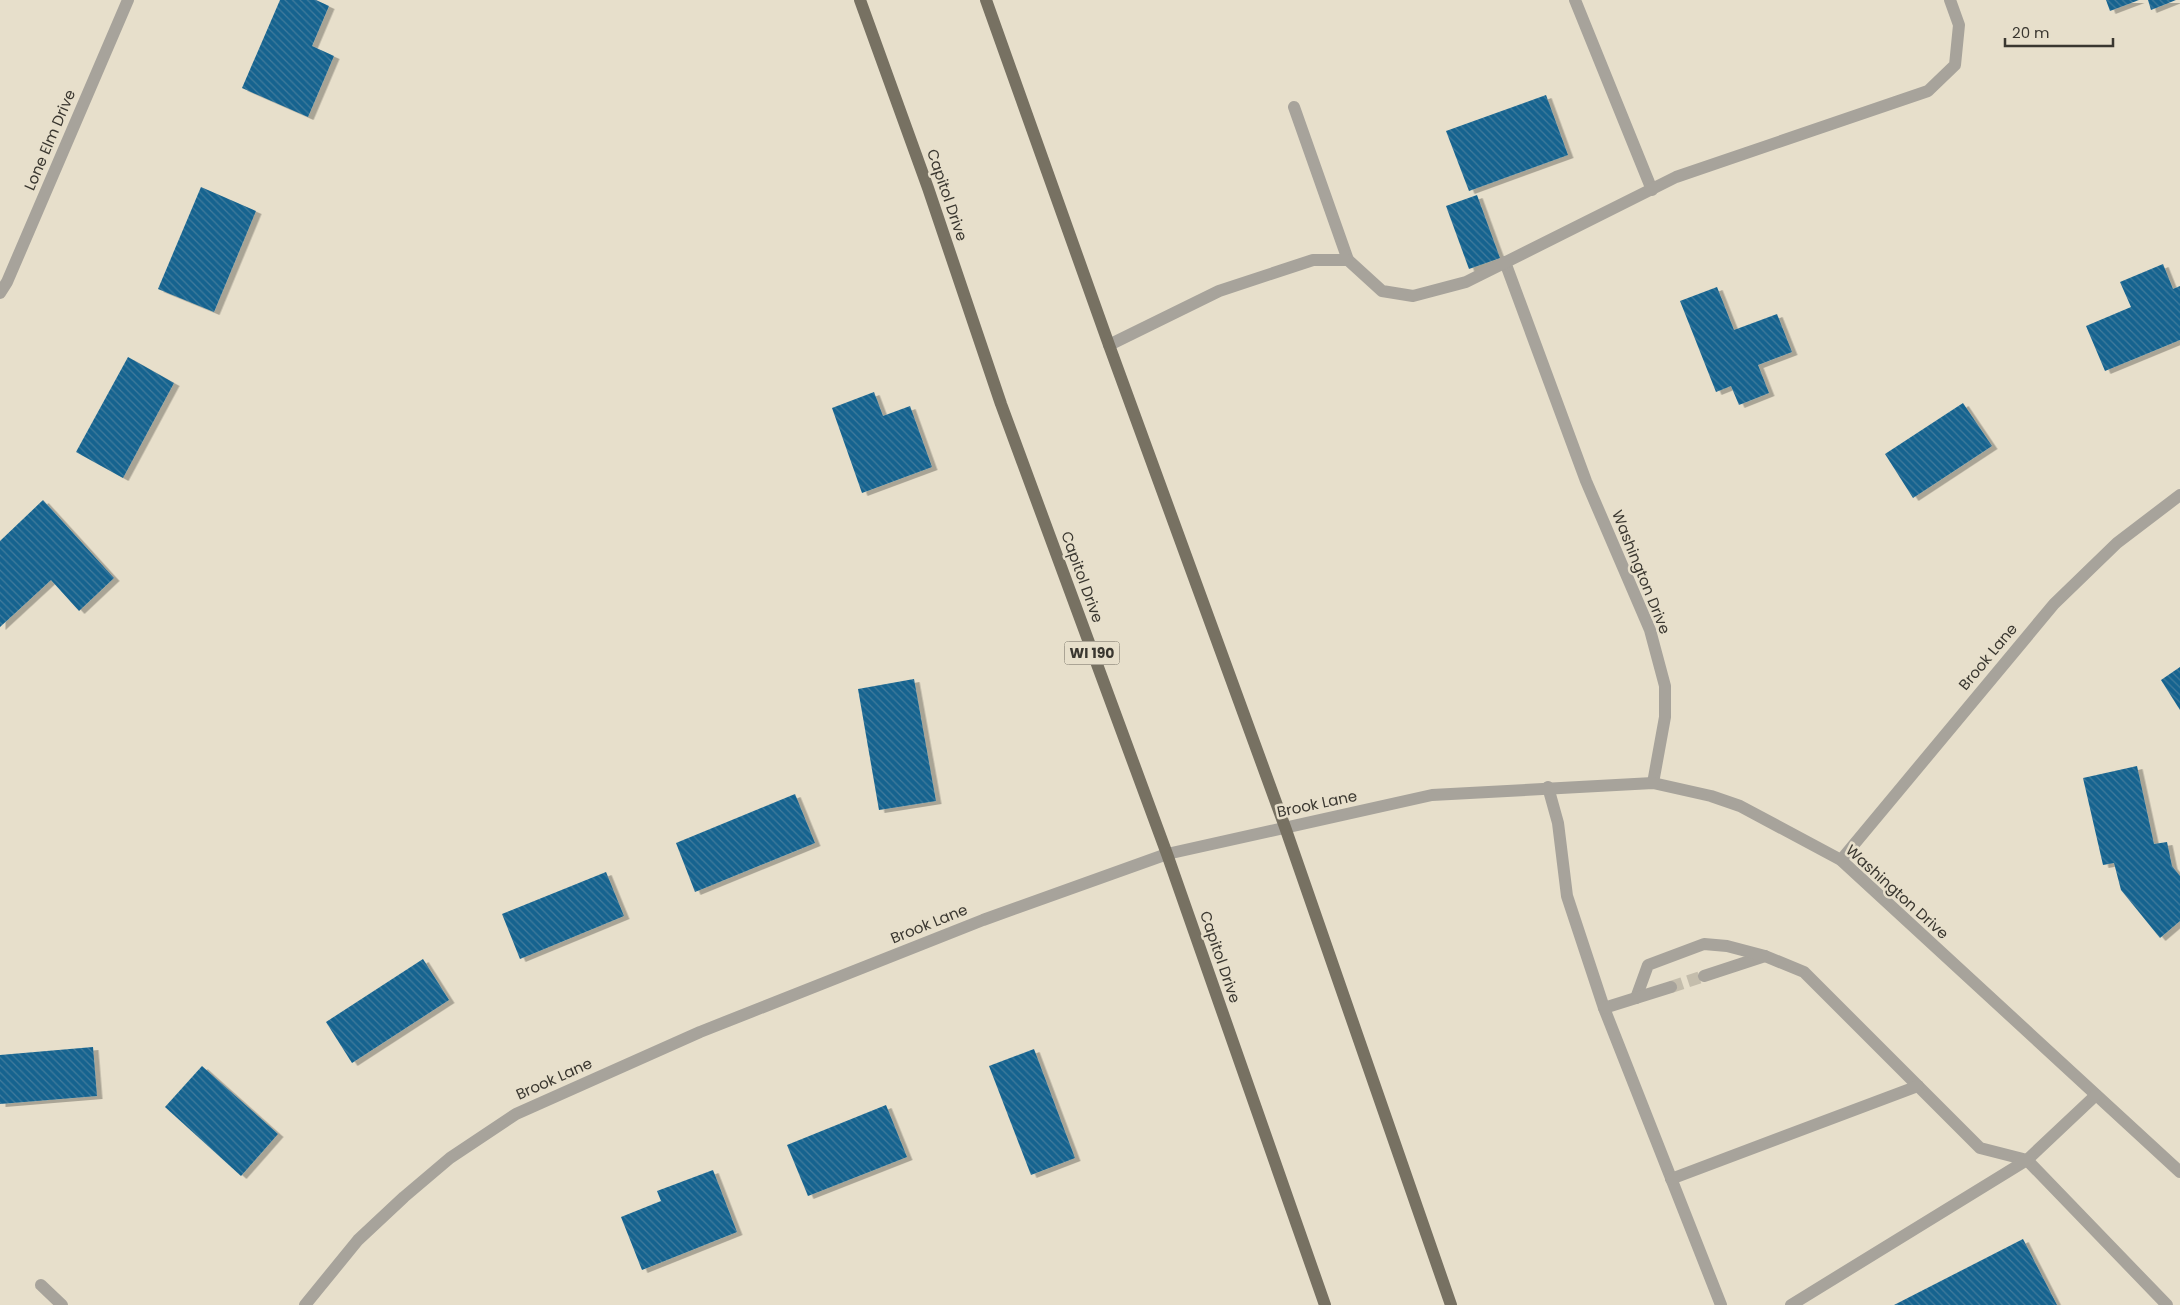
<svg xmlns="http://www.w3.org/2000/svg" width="2180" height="1305" font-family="Poppins,sans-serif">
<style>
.building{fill:url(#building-back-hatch);filter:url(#shadow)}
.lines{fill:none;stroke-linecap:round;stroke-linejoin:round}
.minor-tunnel{stroke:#c4bdac;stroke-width:12;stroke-dasharray:12 6;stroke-linecap:butt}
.minor{stroke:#a7a39b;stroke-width:12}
.major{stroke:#777162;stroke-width:12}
.labels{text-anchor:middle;stroke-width:5;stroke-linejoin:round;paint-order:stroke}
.shield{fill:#e7dfcb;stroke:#6e695e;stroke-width:1}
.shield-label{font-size:14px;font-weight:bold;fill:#3a3730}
.street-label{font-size:15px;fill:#3a3730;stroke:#e7dfcb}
</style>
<defs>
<pattern id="building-back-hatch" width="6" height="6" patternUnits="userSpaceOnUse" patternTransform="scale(1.25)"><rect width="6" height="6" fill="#16638f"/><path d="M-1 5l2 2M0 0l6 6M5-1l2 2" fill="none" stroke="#427b9c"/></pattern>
<filter id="shadow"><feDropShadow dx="5.5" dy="3" stdDeviation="0" flood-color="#0004"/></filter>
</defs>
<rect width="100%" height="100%" fill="#e7dfcb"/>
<g class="building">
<path d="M280,0H316L329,6L312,46L334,56L308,117L242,88Z"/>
<path d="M2106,0H2139L2110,11Z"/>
<path d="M2148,0H2176L2151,10Z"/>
<path d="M1546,95L1568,155L1469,191L1446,131Z"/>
<path d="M201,187L256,211L214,312L158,289Z"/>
<path d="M1477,195L1500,258L1469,269L1446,206Z"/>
<path d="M2163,264L2173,289L2180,286V340L2105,371L2086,326L2131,307L2120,282Z"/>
<path d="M1717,287L1734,330L1777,314L1792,352L1758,365L1769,393L1739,405L1731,386L1716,392L1680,301Z"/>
<path d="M128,357L174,383L123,478L76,452Z"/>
<path d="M874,392L883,416L910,406L932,467L862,493L832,408Z"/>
<path d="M1963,403L1992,446L1913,498L1885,454Z"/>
<path d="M43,500L114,578L79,611L51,580L0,627V541Z"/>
<path d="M2180,667V710L2161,680Z"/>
<path d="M914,679L936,801L879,810L858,689Z"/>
<path d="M2137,766L2154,844L2167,842L2172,866L2180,876V921L2160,938L2121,890L2114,863L2103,865L2083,778Z"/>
<path d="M795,794L815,843L695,892L676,843Z"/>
<path d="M606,872L624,916L520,959L502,914Z"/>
<path d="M423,959L449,1000L352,1063L326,1022Z"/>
<path d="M93,1047L97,1096L0,1104V1055Z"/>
<path d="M1034,1049L1075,1158L1031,1175L989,1066Z"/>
<path d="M202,1066L278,1134L241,1176L165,1107Z"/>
<path d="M886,1105L907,1157L808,1196L787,1145Z"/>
<path d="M713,1170L737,1232L642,1270L621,1217L661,1201L657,1191Z"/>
<path d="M2023,1239L2057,1305H1894Z"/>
</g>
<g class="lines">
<path class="minor-tunnel" d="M1671,987L1704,976"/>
<g class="minor">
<path d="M1575,0L1652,190"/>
<path d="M1294,107L1348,260"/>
<path d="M1505,262L1586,481L1650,630L1665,686V717L1653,783"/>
<path d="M0,293L7,282L128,0"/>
<path d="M1109,345L1219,291L1313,260H1348L1382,291L1413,296L1466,282L1676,177L1928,91L1955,65L1959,25L1950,0"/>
<path d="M1548,787L1558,823L1567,896L1604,1008L1721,1305"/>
<path d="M1841,860L2054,604L2117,543L2180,495"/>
<path d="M1704,976L1765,956"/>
<path d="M1636,998L1648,965L1704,944L1727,946L1765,956L1804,972L1980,1148L2027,1160L2167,1305"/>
<path d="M1604,1008L1671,987"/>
<path d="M1671,1179L1918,1086"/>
<path d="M41,1285L62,1305"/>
<path d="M305,1305L358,1240L404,1197L450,1158L516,1114L700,1032L983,920L1167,854L1432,795L1653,783L1711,796L1740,806L1841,860L2180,1172"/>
<path d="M1791,1305L2027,1160L2096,1095"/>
</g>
<g class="major">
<path d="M860,0L928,188L1001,404L1167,854L1325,1305"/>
<path d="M986,0L1109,345L1285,827L1451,1305"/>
</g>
</g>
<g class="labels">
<rect class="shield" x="1064.5" y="641.5" width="55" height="23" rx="4"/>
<g class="shield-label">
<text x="1092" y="658">WI 190</text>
</g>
<g class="street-label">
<text transform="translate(50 140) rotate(-67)" y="5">Lone Elm Drive</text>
<text transform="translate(947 195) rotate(71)" y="5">Capitol Drive</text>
<text transform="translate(1641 572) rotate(68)" y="5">Washington Drive</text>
<text transform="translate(1082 577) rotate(70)" y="5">Capitol Drive</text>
<text transform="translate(1988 657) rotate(-50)" y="5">Brook Lane</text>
<text transform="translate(1317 804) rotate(-12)" y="5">Brook Lane</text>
<text transform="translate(1897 892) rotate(42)" y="5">Washington Drive</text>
<text transform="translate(929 924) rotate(-22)" y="5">Brook Lane</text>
<text transform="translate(1220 957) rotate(71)" y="5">Capitol Drive</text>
<text transform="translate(554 1079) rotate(-24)" y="5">Brook Lane</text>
</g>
</g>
<path d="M2005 38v8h108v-8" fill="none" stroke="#3a3730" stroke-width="2.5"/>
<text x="2012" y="38" font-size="15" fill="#3a3730" stroke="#e7dfcb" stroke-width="4" paint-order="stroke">20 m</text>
</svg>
